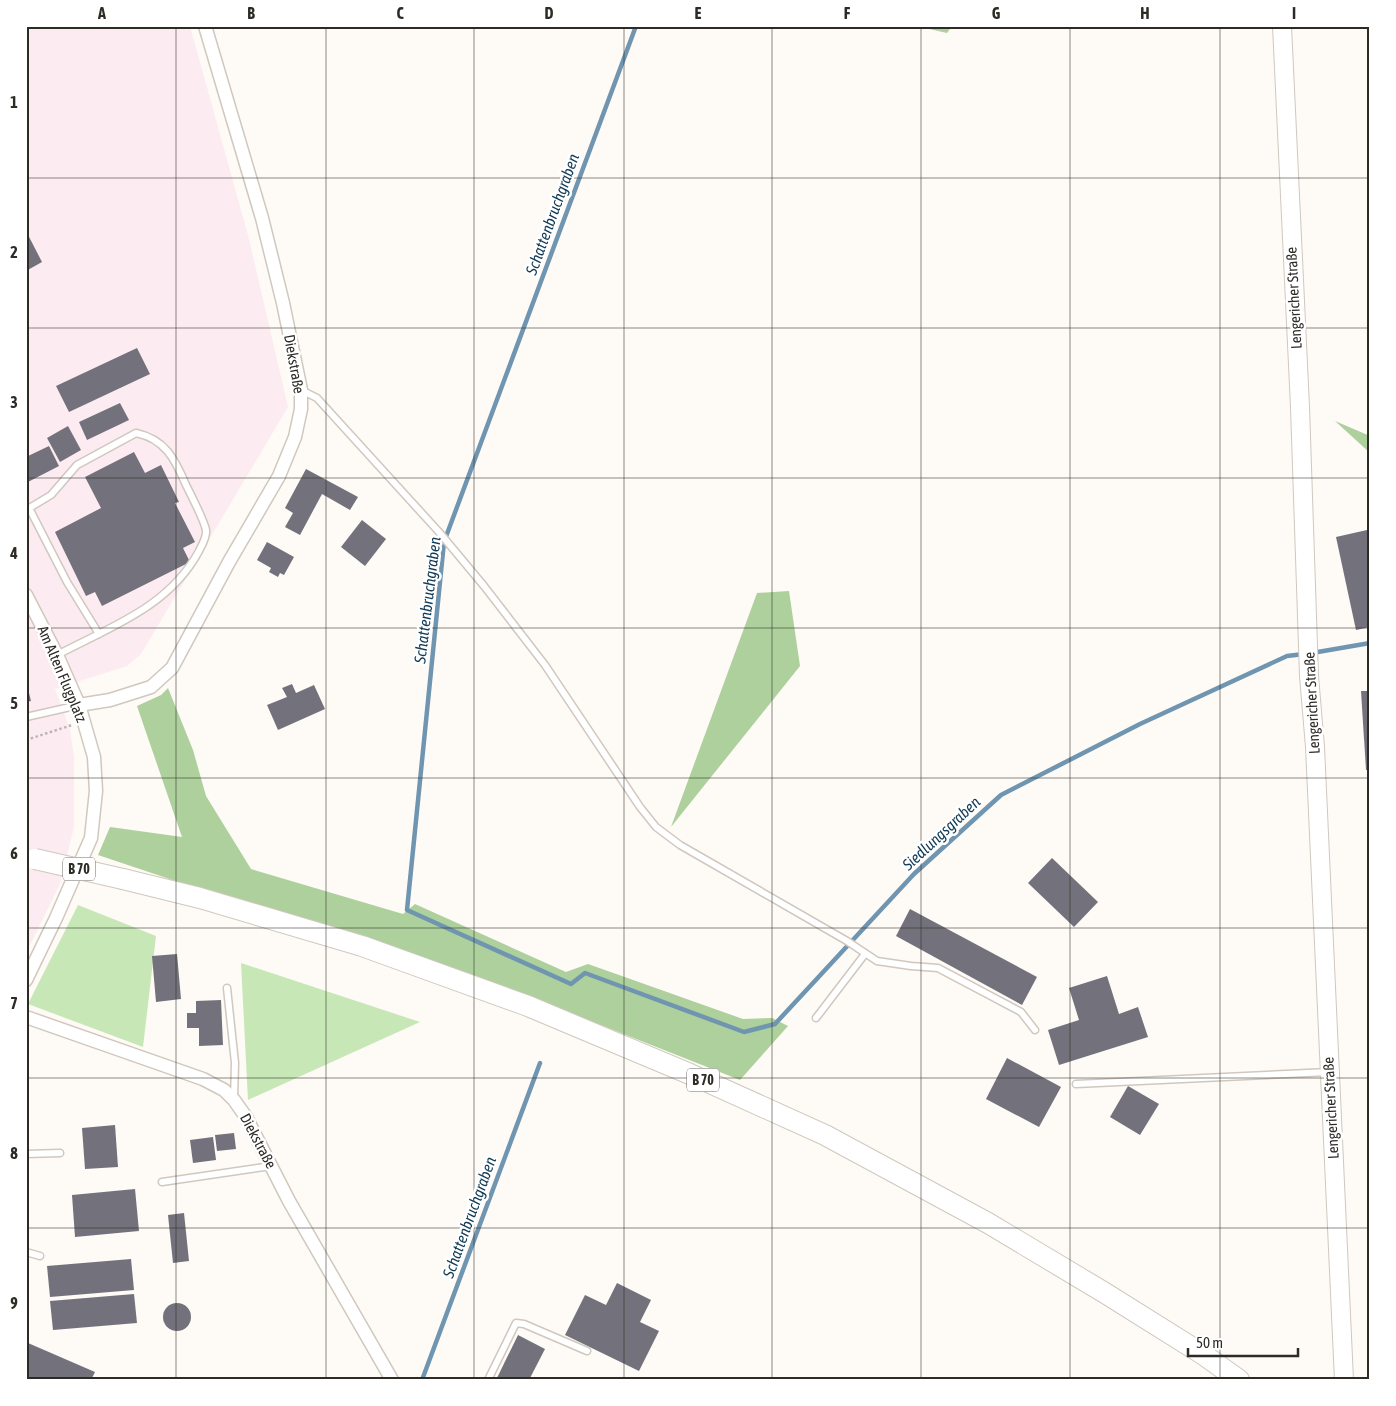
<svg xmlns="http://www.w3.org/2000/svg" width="1396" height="1406" font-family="'Asap Condensed',sans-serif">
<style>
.commercial{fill:#fcecf1}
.green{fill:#c7e8b6}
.forest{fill:#add09c}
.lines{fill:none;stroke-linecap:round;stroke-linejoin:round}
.stream{stroke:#7095b0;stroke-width:4.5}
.building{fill:#73717b}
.lane-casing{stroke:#d0c8be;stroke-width:9}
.street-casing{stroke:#d0c8be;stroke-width:15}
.secondary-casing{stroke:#d0c8be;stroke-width:20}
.primary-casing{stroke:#d0c8be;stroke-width:22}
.path{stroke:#bab7b3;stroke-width:2.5;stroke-dasharray:2.5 2.5;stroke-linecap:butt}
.lane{stroke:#fff;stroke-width:6}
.street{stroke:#fff;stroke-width:12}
.secondary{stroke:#fff;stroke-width:18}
.primary{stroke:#fff;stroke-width:20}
.primary-bridge-casing{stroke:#d0c8be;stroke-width:22;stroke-linecap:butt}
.primary-bridge{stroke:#fff;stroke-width:20}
.grid{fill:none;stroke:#2e2b27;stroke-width:1;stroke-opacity:0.55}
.labels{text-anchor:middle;stroke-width:5;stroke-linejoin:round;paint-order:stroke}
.shield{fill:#fff;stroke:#6d6b68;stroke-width:1}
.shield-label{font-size:14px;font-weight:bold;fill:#2e2b27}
.street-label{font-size:15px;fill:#2e2b27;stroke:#fff}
.water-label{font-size:16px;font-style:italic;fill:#113b56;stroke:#fff}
.neatline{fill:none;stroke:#2e2b27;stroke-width:2}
.grid-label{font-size:16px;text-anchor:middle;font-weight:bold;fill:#2e2b27}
</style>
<rect width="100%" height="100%" fill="#fefaf6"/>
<path class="commercial" d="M26,26H190L249,239L288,407L141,654L127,666L55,689L70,729L74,757V827L60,884L26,953Z"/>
<g class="green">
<path d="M78,905L156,936L143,1047L28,1004Z"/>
<path d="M241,963L420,1022L248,1100Z"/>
</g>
<g class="forest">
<path d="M916,26H952L947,33Z"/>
<path d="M1335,421L1370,436V453Z"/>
<path d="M789,591L800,666L671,827L757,593Z"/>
<path d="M168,688L193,750L206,796L251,869L403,914L415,904L566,972L588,964L743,1019L772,1018L788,1026L740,1080L578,1016L98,855L110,827L182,837L137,706L161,695Z"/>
</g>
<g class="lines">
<g class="stream">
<path d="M636,26L444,542L407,910L571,984L585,973L744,1032L775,1024L914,874L1001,795L1140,724L1287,656L1304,654"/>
<path d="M1312,653L1370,643"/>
<path d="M422,1380L540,1063"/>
</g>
</g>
<g class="building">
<path d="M26,231L42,262L26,271Z"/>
<path d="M137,348L150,374L69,412L56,386Z"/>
<path d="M120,403L129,420L87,440L79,422Z"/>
<path d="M68,426L81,450L60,462L47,438Z"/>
<path d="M49,446L59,466L26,483V457Z"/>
<path d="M134,452L145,473L161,465L179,502L175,503L195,542L183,548L190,562L102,606L95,592L86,596L55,532L101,508L85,477Z"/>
<path d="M306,469L358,497L350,510L322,494L300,535L285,527L293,513L285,508Z"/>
<path d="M362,520L386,539L365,566L341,547Z"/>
<path d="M1367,530L1370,542V627L1356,630L1336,537Z"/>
<path d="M267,542L294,557L284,575L280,573L278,577L269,572L271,568L257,560Z"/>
<path d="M26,681L31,701L26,702Z"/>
<path d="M292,684L296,693L314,685L325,709L278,730L267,705L287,697L282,688Z"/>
<path d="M1361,691H1370V770H1366Z"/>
<path d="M1052,858L1098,902L1074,927L1028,883Z"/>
<path d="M910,909L1037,977L1022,1005L896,936Z"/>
<path d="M177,954L181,999L156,1002L152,956Z"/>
<path d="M1107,976L1119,1014L1138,1007L1148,1037L1059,1065L1048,1030L1079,1020L1069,988Z"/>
<path d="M221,1000L223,1045L199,1046V1028H187V1013H196V1001Z"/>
<path d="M1007,1058L1061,1087L1039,1127L986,1099Z"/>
<path d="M1128,1086L1159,1104L1140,1135L1110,1117Z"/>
<path d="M115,1125L118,1167L85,1169L82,1128Z"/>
<path d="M234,1133L236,1149L217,1151L215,1135Z"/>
<path d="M213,1137L216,1160L193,1163L190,1140Z"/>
<path d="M135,1189L139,1231L75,1237L72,1195Z"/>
<path d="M184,1213L189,1261L173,1263L168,1215Z"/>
<path d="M131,1259L134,1290L50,1297L47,1266Z"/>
<path d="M617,1283L651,1300L640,1322L659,1331L639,1371L565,1335L585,1295L606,1305Z"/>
<path d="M134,1294L137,1323L53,1330L50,1301Z"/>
<circle cx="177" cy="1317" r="14"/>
<path d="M518,1335L545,1349L529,1380H496Z"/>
<path d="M28,1343L95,1372L91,1380H26Z"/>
</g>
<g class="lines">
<defs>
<g id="lane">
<path d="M301,390L317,398L439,532L484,586L545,665L640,807L656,827L680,845L847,941L877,961L911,966L938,968L1021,1012L1035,1030"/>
<path d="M29,508L67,582L99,634"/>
<path d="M26,510L51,495L77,465L136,433C165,439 175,459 186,485C191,495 204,520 206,530C207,537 202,545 199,551C169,607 110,627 57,655"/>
<path d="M26,717L79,705"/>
<path d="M227,988L235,1063L234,1099"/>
<path d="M816,1018L865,954"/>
<path d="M1076,1084L1328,1072"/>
<path d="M26,1154L60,1153"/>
<path d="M162,1182L271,1166"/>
<path d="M26,1252L40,1256"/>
<path d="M488,1380L516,1323L524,1324L587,1351"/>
</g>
<g id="street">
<path d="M26,595L57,655L79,705L94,757L96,791L91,838L56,918L26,980"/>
<path d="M79,705L110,700L151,687L172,668L229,562L279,476L295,437L301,409V390L283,303L262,218L205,26"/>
<path d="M26,1017L203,1079L224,1090L234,1100L246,1117L289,1201L392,1380"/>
</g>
<path id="secondary" d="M1282,26L1300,407L1309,676L1315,747L1344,1380"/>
<path id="primary" d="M123,879L200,898L362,946L528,1006L690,1074L825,1135L988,1223L1105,1293L1204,1355L1239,1380"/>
</defs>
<use href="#lane" class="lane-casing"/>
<use href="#street" class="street-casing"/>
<use href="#secondary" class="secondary-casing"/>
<use href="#primary" class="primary-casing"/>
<path class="path" d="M26,740L72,725"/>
<use href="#lane" class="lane"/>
<use href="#street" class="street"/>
<use href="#secondary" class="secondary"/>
<use href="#primary" class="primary"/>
<defs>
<path id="primary-bridge" d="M35,859L123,879"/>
</defs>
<use href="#primary-bridge" class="primary-bridge-casing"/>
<use href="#primary-bridge" class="primary-bridge"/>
</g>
<path class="grid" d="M176,26V1380M326,26V1380M474,26V1380M624,26V1380M772,26V1380M921,26V1380M1070,26V1380M1220,26V1380M26,178H1370M26,328H1370M26,478H1370M26,628H1370M26,778H1370M26,928H1370M26,1078H1370M26,1228H1370"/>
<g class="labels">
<g class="shield">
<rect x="63" y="857.5" width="32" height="23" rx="4"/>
<rect x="687" y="1068.5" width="32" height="23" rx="4"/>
</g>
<g class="shield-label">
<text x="79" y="874">B 70</text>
<text x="703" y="1085">B 70</text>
</g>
<g class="street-label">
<text transform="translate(1294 298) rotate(-93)" y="5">Lengericher Straße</text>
<text transform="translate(294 364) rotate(80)" y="5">Diekstraße</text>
<text transform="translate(62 674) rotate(67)" y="5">Am Alten Flugplatz</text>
<text transform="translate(1312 703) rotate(-93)" y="5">Lengericher Straße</text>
<text transform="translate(1331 1108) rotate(-93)" y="5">Lengericher Straße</text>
<text transform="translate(258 1141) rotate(62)" y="5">Diekstraße</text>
</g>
<g class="water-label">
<text transform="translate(552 214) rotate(-70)" y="6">Schattenbruchgraben</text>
<text transform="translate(427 600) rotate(-83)" y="6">Schattenbruchgraben</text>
<text transform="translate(941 833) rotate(-43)" y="6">Siedlungsgraben</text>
<text transform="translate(469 1217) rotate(-70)" y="6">Schattenbruchgraben</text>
</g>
</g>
<rect width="1396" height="1406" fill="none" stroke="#ffffff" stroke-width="55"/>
<path d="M1188 1348v8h110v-8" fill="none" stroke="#2e2b27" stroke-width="2.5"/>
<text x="1196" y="1348" font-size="15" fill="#2e2b27" stroke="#ffffff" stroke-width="4" paint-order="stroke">50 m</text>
<rect x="28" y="28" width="1340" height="1350" class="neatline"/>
<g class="grid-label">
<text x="102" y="19">A</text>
<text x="251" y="19">B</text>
<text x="400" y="19">C</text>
<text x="549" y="19">D</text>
<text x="698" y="19">E</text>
<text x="847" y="19">F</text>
<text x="996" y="19">G</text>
<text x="1145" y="19">H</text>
<text x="1294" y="19">I</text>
<text x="14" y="108">1</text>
<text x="14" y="258">2</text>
<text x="14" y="408">3</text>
<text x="14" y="559">4</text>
<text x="14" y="709">5</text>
<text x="14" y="859">6</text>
<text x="14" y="1009">7</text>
<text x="14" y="1159">8</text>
<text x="14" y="1309">9</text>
</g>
</svg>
